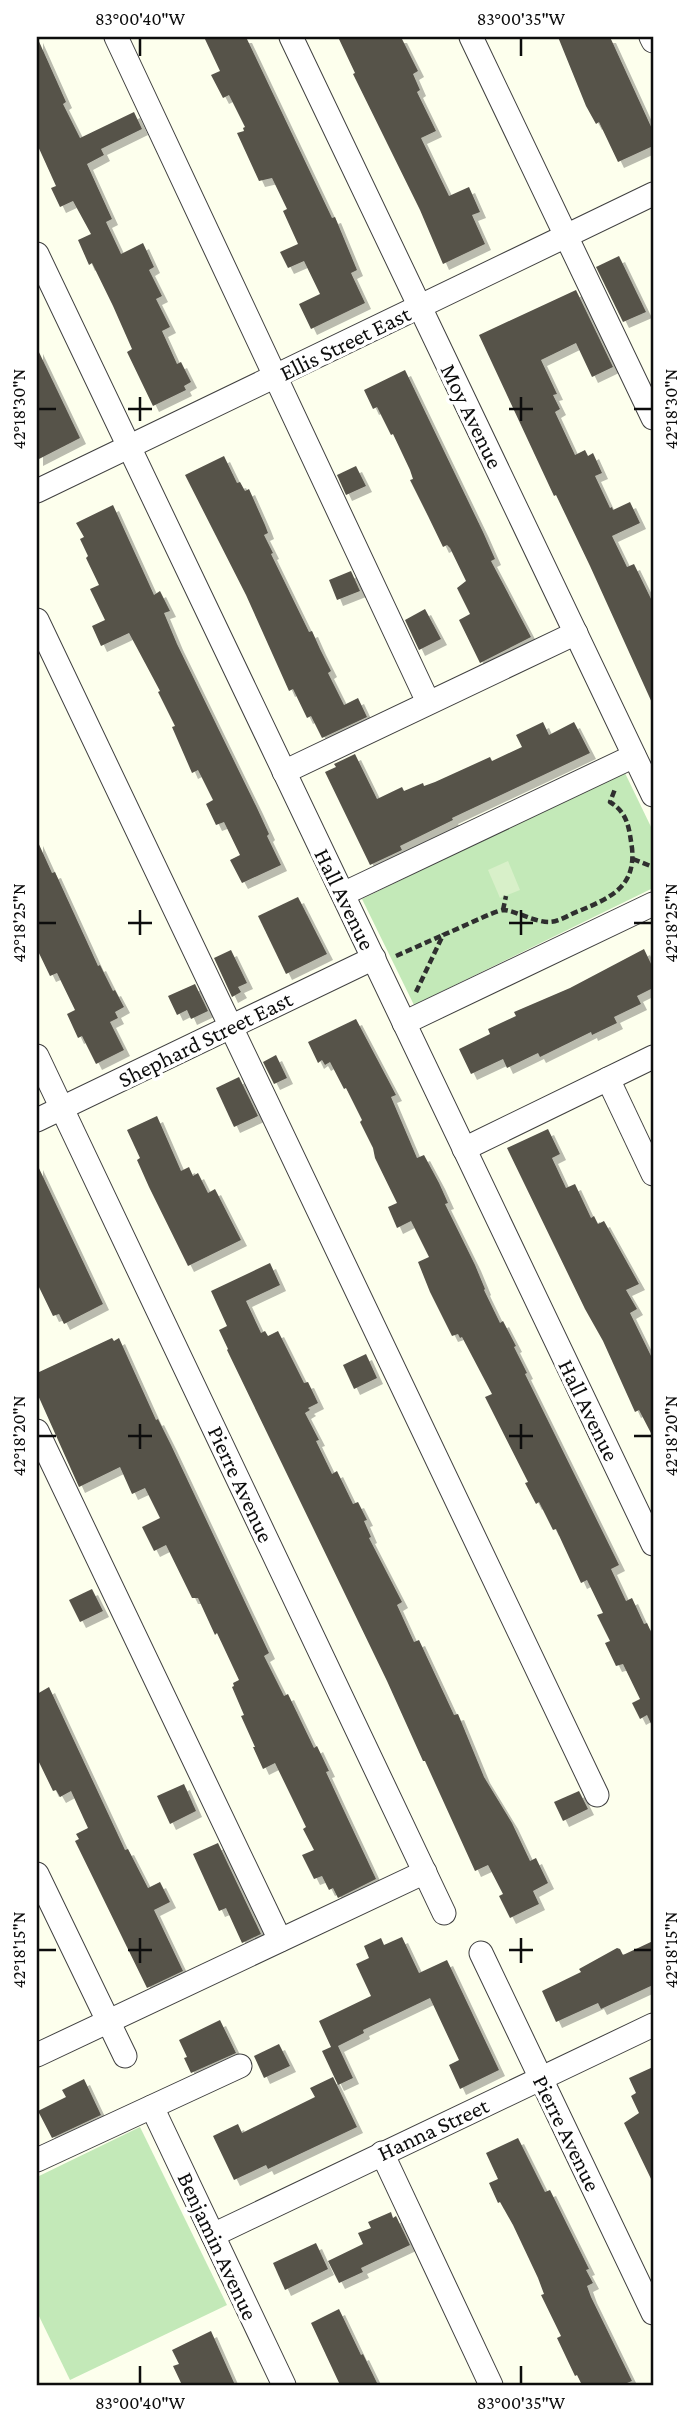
<svg xmlns="http://www.w3.org/2000/svg" width="690" height="2422" font-family="'Crimson Pro',serif">
<style>
.green{fill:#c3e9b8}
.pitch{fill:#d8f0c9}
.building{fill:#56524a;filter:url(#shadow)}
.lines{fill:none;stroke-linecap:round;stroke-linejoin:round}
.minor-casing{stroke:#404040;stroke-width:25}
.path{stroke:#2f2f2f;stroke-width:4.5;stroke-dasharray:7 3.5;stroke-linecap:butt}
.minor{stroke:#fff;stroke-width:23}
.ticks{fill:none;stroke:#0d0d0d;stroke-width:2.5}
.labels{text-anchor:middle;stroke-width:7;stroke-linejoin:round;paint-order:stroke}
.street-label{font-size:23px;fill:#0d0d0d;stroke:#fff}
.neatline{fill:none;stroke:#0d0d0d;stroke-width:2.5}
.ticks-label{font-size:18px;text-anchor:middle;fill:#0d0d0d}
</style>
<defs>
<filter id="shadow"><feDropShadow dx="6" dy="6" stdDeviation="0" flood-color="#0004"/></filter>
</defs>
<rect width="100%" height="100%" fill="#fdffed"/>
<g class="green">
<path d="M624,771L653,831V888L414,1005L362,899Z"/>
<path d="M140,2127L227,2305L70,2380L37,2312V2177Z"/>
</g>
<path class="pitch" d="M508,861L520,890L500,898L488,870Z"/>
<g class="building">
<path d="M37,37L66,102L63,104L80,138L134,112L142,129L101,149L104,155L87,164L112,219L106,222L121,254L143,243L154,267L149,270L162,296L156,299L170,327L162,331L177,364L181,362L191,382L184,386L186,390L153,406L127,352L132,349L113,306L92,263L89,265L78,240L91,234L73,201L60,207L51,188L56,186L37,144Z"/>
<path d="M204,37H246L332,218L335,217L357,270L351,273L365,303L311,329L299,304L320,294L304,261L288,268L280,252L298,244L283,211L287,209L272,178L259,181L237,133L244,131L243,128L245,127L229,95L223,98L211,75L220,71Z"/>
<path d="M338,37H401L418,71L413,74L420,90L417,92L436,131L421,138L449,196L469,187L480,212L472,215L485,244L443,264L420,210L353,74L355,73Z"/>
<path d="M558,37H610L653,131V146L618,162L599,122L596,124L586,106Z"/>
<path d="M619,256L646,312L623,322L596,267Z"/>
<path d="M576,290L613,367L592,377L576,343L541,360L557,394L553,395L560,409L555,412L575,455L585,450L588,456L593,453L602,473L595,476L610,508L612,507L613,510L630,502L640,523L612,536L627,567L634,564L653,603V705L590,566L556,495L554,496L479,335Z"/>
<path d="M37,348L80,438L37,460Z"/>
<path d="M405,370L483,532L495,559L491,561L531,637L480,663L459,620L470,614L457,588L466,581L450,548L447,545L443,547L428,516L410,480L413,479L410,470L393,434L391,435L377,407L373,409L364,390Z"/>
<path d="M224,456L237,483L240,482L245,491L249,489L265,525L268,533L264,535L273,553L271,554L309,632L312,631L320,649L331,671L328,673L344,705L358,698L367,717L322,738L311,716L307,718L293,689L289,691L246,595L185,475Z"/>
<path d="M356,466L366,486L346,495L337,475Z"/>
<path d="M113,505L154,595L160,591L170,611L164,613L177,644L257,808L269,834L267,836L281,865L242,883L230,860L240,855L224,822L216,825L206,804L213,800L198,770L192,773L172,727L175,726L158,692L160,691L129,633L101,646L92,626L105,620L90,589L99,585L86,558L88,556L80,539L84,537L76,523Z"/>
<path d="M351,571L360,591L337,600L329,580Z"/>
<path d="M425,609L441,639L419,650L405,620Z"/>
<path d="M543,722L549,735L574,722L590,753L452,818L453,820L400,846L402,850L370,865L325,772L336,767L334,764L355,754L377,799L402,787L404,791L423,783L424,786L435,782L490,757L492,761L522,747L516,735Z"/>
<path d="M37,840L52,873L55,872L98,966L100,965L113,991L115,990L124,1007L115,1012L118,1018L110,1022L124,1050L96,1064L82,1036L78,1038L67,1014L75,1010L57,973L50,976L37,949Z"/>
<path d="M298,897L327,954L286,974L258,916Z"/>
<path d="M644,949L653,968V988L637,996L641,1004L614,1017L617,1023L592,1035L591,1032L540,1057L538,1053L507,1068L503,1059L471,1074L459,1049L490,1034L488,1029L516,1016L514,1012L570,988Z"/>
<path d="M231,950L247,983L238,987L241,992L232,997L214,958Z"/>
<path d="M195,984L208,1011L191,1019L187,1010L177,1015L168,996Z"/>
<path d="M356,1019L396,1095L391,1097L417,1158L424,1155L439,1183L448,1203L445,1204L475,1265L485,1289L484,1290L500,1323L503,1321L516,1346L514,1347L527,1373L525,1374L619,1565L611,1569L626,1601L632,1598L644,1624L647,1623L653,1636V1728L647,1715L640,1719L632,1703L640,1699L623,1664L616,1666L605,1643L610,1641L597,1615L603,1613L587,1580L581,1583L556,1529L553,1530L539,1502L536,1504L525,1483L528,1482L485,1397L492,1394L462,1337L460,1338L458,1334L452,1336L430,1292L418,1262L429,1257L411,1221L397,1228L388,1207L397,1203L375,1158L373,1148L360,1122L362,1120L346,1088L344,1089L330,1062L325,1065L322,1060L318,1063L308,1042Z"/>
<path d="M276,1055L287,1078L274,1084L263,1062Z"/>
<path d="M239,1077L258,1116L234,1127L216,1088Z"/>
<path d="M157,1116L181,1171L189,1167L193,1176L198,1173L208,1193L215,1189L241,1240L188,1266L149,1187L137,1160L140,1158L127,1130Z"/>
<path d="M548,1129L560,1154L552,1158L566,1188L575,1184L591,1218L594,1216L598,1224L604,1221L639,1284L626,1290L637,1309L630,1313L653,1360V1437L639,1410L635,1412L603,1341L585,1309L507,1148Z"/>
<path d="M37,1164L103,1304L64,1324L59,1314L53,1316L37,1283Z"/>
<path d="M270,1263L280,1285L246,1301L261,1333L265,1331L268,1336L278,1331L304,1383L308,1382L318,1403L308,1408L310,1410L305,1413L319,1440L316,1441L332,1474L337,1471L353,1504L358,1502L367,1520L364,1521L371,1537L369,1538L402,1602L397,1605L414,1642L419,1640L454,1715L458,1714L484,1777L512,1823L530,1861L536,1858L548,1883L533,1891L539,1904L510,1918L499,1896L503,1894L488,1865L475,1871L425,1761H423L387,1681L227,1350L228,1349L219,1330L227,1326L211,1291Z"/>
<path d="M112,1338L114,1341L119,1338L156,1420L158,1419L171,1445L269,1653L264,1656L284,1696L288,1694L314,1748L317,1746L329,1771L326,1772L339,1800L376,1879L338,1898L333,1888L329,1890L322,1876L314,1879L302,1855L314,1850L303,1829L306,1827L275,1763L263,1769L253,1747H255L241,1716L244,1715L232,1687L234,1686L233,1683L239,1680L217,1633L215,1635L198,1598H192L166,1545L154,1551L142,1527L160,1518L145,1488L132,1494L120,1467L79,1487L37,1393V1373Z"/>
<path d="M366,1354L377,1378L354,1389L343,1365Z"/>
<path d="M92,1589L103,1611L80,1622L69,1600Z"/>
<path d="M49,1687L125,1850L128,1849L148,1888L160,1882L170,1902L154,1910L183,1971L147,1988L75,1841L79,1839L76,1834L88,1828L71,1791L60,1797L56,1790L53,1791L37,1758V1694Z"/>
<path d="M184,1784L196,1811L170,1824L157,1796Z"/>
<path d="M579,1791L588,1809L563,1821L554,1802Z"/>
<path d="M218,1843L261,1934L242,1943L226,1908L219,1911L193,1854Z"/>
<path d="M402,1937L419,1973L447,1960L499,2070L460,2089L449,2065L459,2060L430,1998L363,2030L364,2033L338,2046L353,2078L338,2085L322,2051L331,2047L319,2021L371,1996L356,1964L369,1958L364,1946L381,1938L384,1945Z"/>
<path d="M653,1941V1985L601,2009L598,2003L556,2022L542,1991L581,1972L579,1969L617,1948L620,1949L623,1955Z"/>
<path d="M220,2020L236,2053L191,2073L184,2058L187,2057L179,2040Z"/>
<path d="M279,2044L290,2066L264,2078L254,2056Z"/>
<path d="M653,2067V2183L624,2123L639,2113L631,2096L636,2093L629,2078Z"/>
<path d="M333,2077L357,2127L268,2169L266,2165L234,2180L213,2136L238,2124L242,2133L315,2097L310,2088Z"/>
<path d="M84,2079L101,2115L52,2138L38,2111L66,2097L62,2090Z"/>
<path d="M518,2138L545,2192L550,2190L589,2269L586,2270L593,2283L587,2286L591,2297L632,2381L622,2385H582L577,2375L575,2376L557,2338L561,2336L541,2295L544,2294L538,2278L513,2225L500,2202L498,2203L489,2183L498,2179L486,2153Z"/>
<path d="M391,2212L393,2218L396,2216L410,2245L361,2268L363,2272L339,2283L328,2261L363,2244L358,2233L371,2228L368,2222Z"/>
<path d="M316,2243L328,2269L285,2290L273,2263Z"/>
<path d="M339,2309L361,2355L363,2354L378,2385H340L311,2323Z"/>
<path d="M211,2331L235,2385H182L173,2366L179,2364L172,2350Z"/>
</g>
<g class="lines">
<defs>
<g id="minor">
<path d="M116,37L428,702"/>
<path d="M291,37L653,795"/>
<path d="M471,37L653,418"/>
<path d="M651,37L653,41"/>
<path d="M37,254L653,1544"/>
<path d="M37,491L653,194"/>
<path d="M37,620L597,1795"/>
<path d="M284,772L576,633"/>
<path d="M343,894L634,756"/>
<path d="M404,1023L653,904"/>
<path d="M37,1056L444,1913"/>
<path d="M608,1079L653,1174"/>
<path d="M37,1120L374,958"/>
<path d="M464,1149L653,1057"/>
<path d="M37,1431L280,1940"/>
<path d="M37,1874L125,2056"/>
<path d="M481,1953L653,2313"/>
<path d="M37,2055L425,1872"/>
<path d="M152,2107L284,2385"/>
<path d="M382,2153L491,2385"/>
<path d="M37,2160L240,2066"/>
<path d="M213,2235L653,2025"/>
</g>
</defs>
<use href="#minor" class="minor-casing"/>
<g class="path">
<path d="M633,859L653,867"/>
<path d="M503,910L506,896"/>
<path d="M396,956L443,935"/>
<path d="M416,992L443,935C454,931 494,911 503,910C514,910 534,922 549,922C559,922 570,914 579,911C610,898 636,887 632,848C629,828 628,813 610,802L615,789"/>
</g>
<use href="#minor" class="minor"/>
</g>
<path class="ticks" d="M140,38V56M521,38V56M140,397V421M521,397V421M38,409H56M128,409H152M509,409H533M634,409H652M140,910V935M521,910V935M38,923H56M128,923H152M509,923H533M634,923H652M140,1424V1449M521,1424V1449M38,1436H56M128,1436H152M509,1436H533M634,1436H652M140,1938V1963M521,1938V1963M38,1950H56M128,1950H152M509,1950H533M634,1950H652M140,2366V2384M521,2366V2384"/>
<g class="labels">
<g class="street-label">
<text transform="translate(345 343) rotate(-26)" y="8">Ellis Street East</text>
<text transform="translate(472 416) rotate(64)" y="8">Moy Avenue</text>
<text transform="translate(345 899) rotate(64)" y="8">Hall Avenue</text>
<text transform="translate(205 1039) rotate(-26)" y="8">Shephard Street East</text>
<text transform="translate(589 1410) rotate(64)" y="8">Hall Avenue</text>
<text transform="translate(241 1484) rotate(65)" y="8">Pierre Avenue</text>
<text transform="translate(433 2129) rotate(-25)" y="8">Hanna Street</text>
<text transform="translate(567 2133) rotate(64)" y="8">Pierre Avenue</text>
<text transform="translate(218 2246) rotate(65)" y="8">Benjamin Avenue</text>
</g>
</g>
<rect width="690" height="2422" fill="none" stroke="#ffffff" stroke-width="77"/>
<rect x="38" y="38" width="614" height="2346" class="neatline"/>
<g class="ticks-label">
<text x="140" y="25">83°00'40"W</text>
<text x="521" y="25">83°00'35"W</text>
<text transform="translate(19 409) rotate(-90)" y="6">42°18'30"N</text>
<text transform="translate(671 409) rotate(-90)" y="6">42°18'30"N</text>
<text transform="translate(19 923) rotate(-90)" y="6">42°18'25"N</text>
<text transform="translate(671 923) rotate(-90)" y="6">42°18'25"N</text>
<text transform="translate(19 1436) rotate(-90)" y="6">42°18'20"N</text>
<text transform="translate(671 1436) rotate(-90)" y="6">42°18'20"N</text>
<text transform="translate(19 1950) rotate(-90)" y="6">42°18'15"N</text>
<text transform="translate(671 1950) rotate(-90)" y="6">42°18'15"N</text>
<text x="140" y="2409">83°00'40"W</text>
<text x="521" y="2409">83°00'35"W</text>
</g>
</svg>
